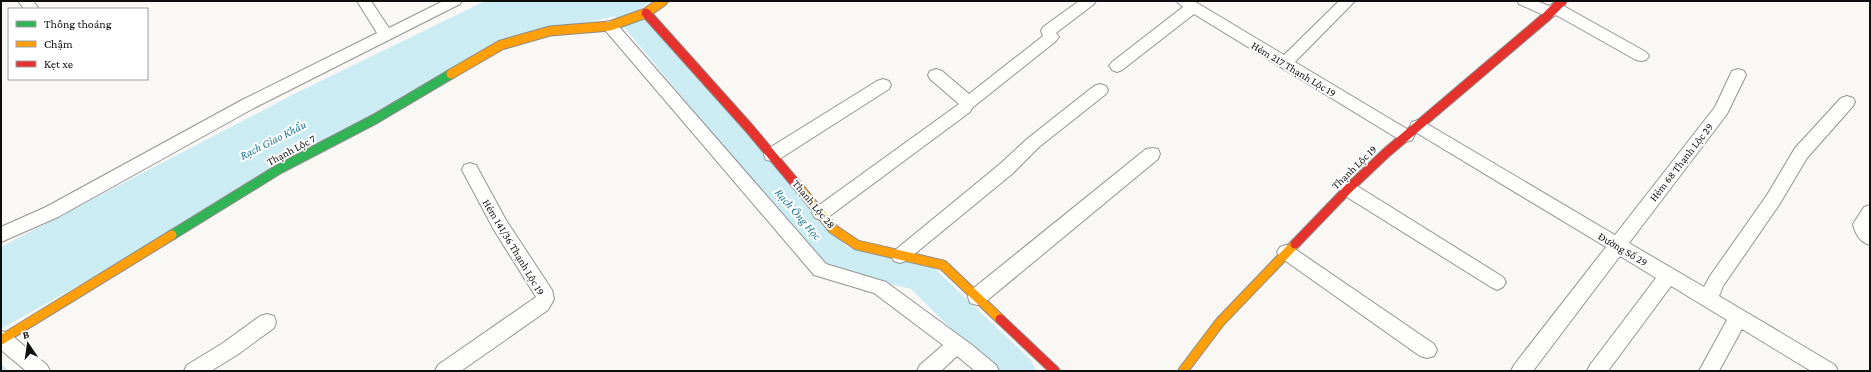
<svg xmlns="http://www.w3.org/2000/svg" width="1871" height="372" font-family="'Crimson Pro',serif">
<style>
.water{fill:#cbecf3}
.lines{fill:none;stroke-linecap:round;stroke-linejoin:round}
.stream{stroke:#cbecf3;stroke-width:5}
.river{fill:#cbecf3;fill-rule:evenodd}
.street-casing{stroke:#949392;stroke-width:2}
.fast-casing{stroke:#8b8a88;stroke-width:11}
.slow-casing{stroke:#8b8a88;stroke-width:11}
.jam-casing{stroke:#8b8a88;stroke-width:11}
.street{fill:#fefefd;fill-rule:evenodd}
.fast{stroke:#30b455;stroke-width:9}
.slow{stroke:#ff9f0a;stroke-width:9}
.jam{stroke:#e5322d;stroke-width:9}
.labels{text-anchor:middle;stroke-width:4;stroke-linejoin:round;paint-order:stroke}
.street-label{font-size:11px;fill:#0e0e0e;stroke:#fff}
.water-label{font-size:12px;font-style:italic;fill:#1d7a9a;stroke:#fff}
</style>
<rect width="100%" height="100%" fill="#faf8f4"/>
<path class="water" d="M485,1H651L638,10L591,22L527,33L1,329V247L294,94Z"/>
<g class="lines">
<path class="stream" d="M1,367L5,371"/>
<path class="river" d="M602,1H630L847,247L933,267L1031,360L1036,371H994L911,289L825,268Z"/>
<defs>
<g id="street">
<path d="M18,1H33L39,9H24Z"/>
<path d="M357,1H371L389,28L443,1H462L460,4L254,108L58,217L1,242V227L46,207L242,100L377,33Z"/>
<path d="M1079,1H1096L1094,4L1056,33L1059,37L1056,41L972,108L970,112L827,218L821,220L815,218L812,213L815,208L959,104L930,79L928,75L930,71L936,69L942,71L969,94L1043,36L1041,31L1043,27Z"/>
<path d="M1176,1H1194L1284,55L1339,1H1355L1295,62L1412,132L1414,136L1412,140L1406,142L1400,140L1194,14L1122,70L1117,72L1112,70L1109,66L1112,62L1183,7Z"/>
<path d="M1517,1H1537L1549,6L1555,3L1560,4L1646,52L1649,56L1646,60L1641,61L1636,60L1556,15L1550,18L1519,4Z"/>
<path d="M610,21L615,22L826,264L886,282L972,345L996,365L999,371H975L957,356L941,371H917L920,365L943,345L874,293L814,275L605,30L603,26L605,22Z"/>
<path d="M1738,69L1744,71L1746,75L1727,114L1629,243L1704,287L1710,276L1767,195L1795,148L1841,98L1847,96L1853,98L1855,102L1853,106L1807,158L1779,205L1723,286L1719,296L1835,365L1838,371H1811L1742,329L1719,371H1699L1727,320L1671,286L1608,371H1587L1590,365L1656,278L1620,256L1533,371H1511L1514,365L1606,247L1412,130L1410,126L1412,122L1418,120L1424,122L1615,235L1715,107L1732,71Z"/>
<path d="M883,79L889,81L891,85L889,89L778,160L772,161L766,160L764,155L766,150L877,81Z"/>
<path d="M1100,84L1106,86L1108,90L1106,94L1039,147L1012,174L906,261L900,263L894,261L891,256L894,251L1000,164L1027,139L1094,86Z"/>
<path d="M1152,148L1158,149L1160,154L1158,159L984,303L977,305L970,303L968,297L970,291L1146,149Z"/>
<path d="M470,163L476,165L506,220L552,290L554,299L548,310L461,371H435L438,365L536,297L494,230L462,170L464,165Z"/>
<path d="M1348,182L1354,184L1503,277L1506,282L1503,287L1497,290L1491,287L1342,194L1339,189L1342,184Z"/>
<path d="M1870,205V245C1860,242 1855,234 1853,224L1864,207Z"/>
<path d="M1286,245L1292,247L1434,344L1437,350L1434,356L1427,358L1420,356L1280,257L1277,252L1280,247Z"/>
<path d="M267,314L274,316L276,322L274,328L237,355L211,371H184L187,365L223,343L260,316Z"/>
<path d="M1,331L9,333L47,365L50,371H26L1,350Z"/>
</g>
<path id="fast" d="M172,235L279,169L375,119L451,74"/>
<g id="slow">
<path d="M451,74L501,45L550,31L610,26L646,13L663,1"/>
<path d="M796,184L833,229L857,245L943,265L1000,319"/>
<path d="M1,340L172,235"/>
<path d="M1183,371L1220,322L1295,244"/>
</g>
<g id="jam">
<path d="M646,13L749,128L796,184"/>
<path d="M1295,244L1348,189L1386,153L1546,17L1562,1"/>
<path d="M1000,319L1055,371"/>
</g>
</defs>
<use href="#street" class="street-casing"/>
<use href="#fast" class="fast-casing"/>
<use href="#slow" class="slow-casing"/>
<use href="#jam" class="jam-casing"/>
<use href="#street" class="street"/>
<use href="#fast" class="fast"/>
<use href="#slow" class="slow"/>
<use href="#jam" class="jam"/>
</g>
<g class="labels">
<g class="street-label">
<text transform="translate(1294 69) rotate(31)" y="4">Hẻm 217 Thạnh Lộc 19</text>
<text transform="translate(291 150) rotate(-28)" y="4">Thạnh Lộc 7</text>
<text transform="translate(1681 162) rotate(-52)" y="4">Hẻm 68 Thạnh Lộc 29</text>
<text transform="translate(1354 167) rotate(-44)" y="4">Thạnh Lộc 19</text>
<text transform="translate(814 204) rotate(50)" y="4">Thạnh Lộc 28</text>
<text transform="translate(514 247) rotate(59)" y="4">Hẻm 141/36 Thạnh Lộc 19</text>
<text transform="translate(1623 249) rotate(31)" y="4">Đường Số 29</text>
</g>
<g class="water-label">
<text transform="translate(273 140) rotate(-27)" y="4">Rạch Giao Khẩu</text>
<text transform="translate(798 214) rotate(49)" y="4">Rạch Ông Học</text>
</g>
</g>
<rect width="1871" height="372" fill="none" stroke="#0e0e0e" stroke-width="4"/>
<rect x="8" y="8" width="140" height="72" fill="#ffffff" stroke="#9f9f9f"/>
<rect x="16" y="21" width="20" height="6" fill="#30b455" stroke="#9f9f9f"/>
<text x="44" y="28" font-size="12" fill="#0e0e0e">Thông thoáng</text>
<rect x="16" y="41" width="20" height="6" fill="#ff9f0a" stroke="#9f9f9f"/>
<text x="44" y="48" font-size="12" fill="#0e0e0e">Chậm</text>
<rect x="16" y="61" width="20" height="6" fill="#e5322d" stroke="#9f9f9f"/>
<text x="44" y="68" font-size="12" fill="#0e0e0e">Kẹt xe</text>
<g transform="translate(28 344) rotate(347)" stroke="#ffffff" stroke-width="3" paint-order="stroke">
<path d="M0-3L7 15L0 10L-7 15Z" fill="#0e0e0e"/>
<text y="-6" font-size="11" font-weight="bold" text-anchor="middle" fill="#0e0e0e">B</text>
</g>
</svg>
